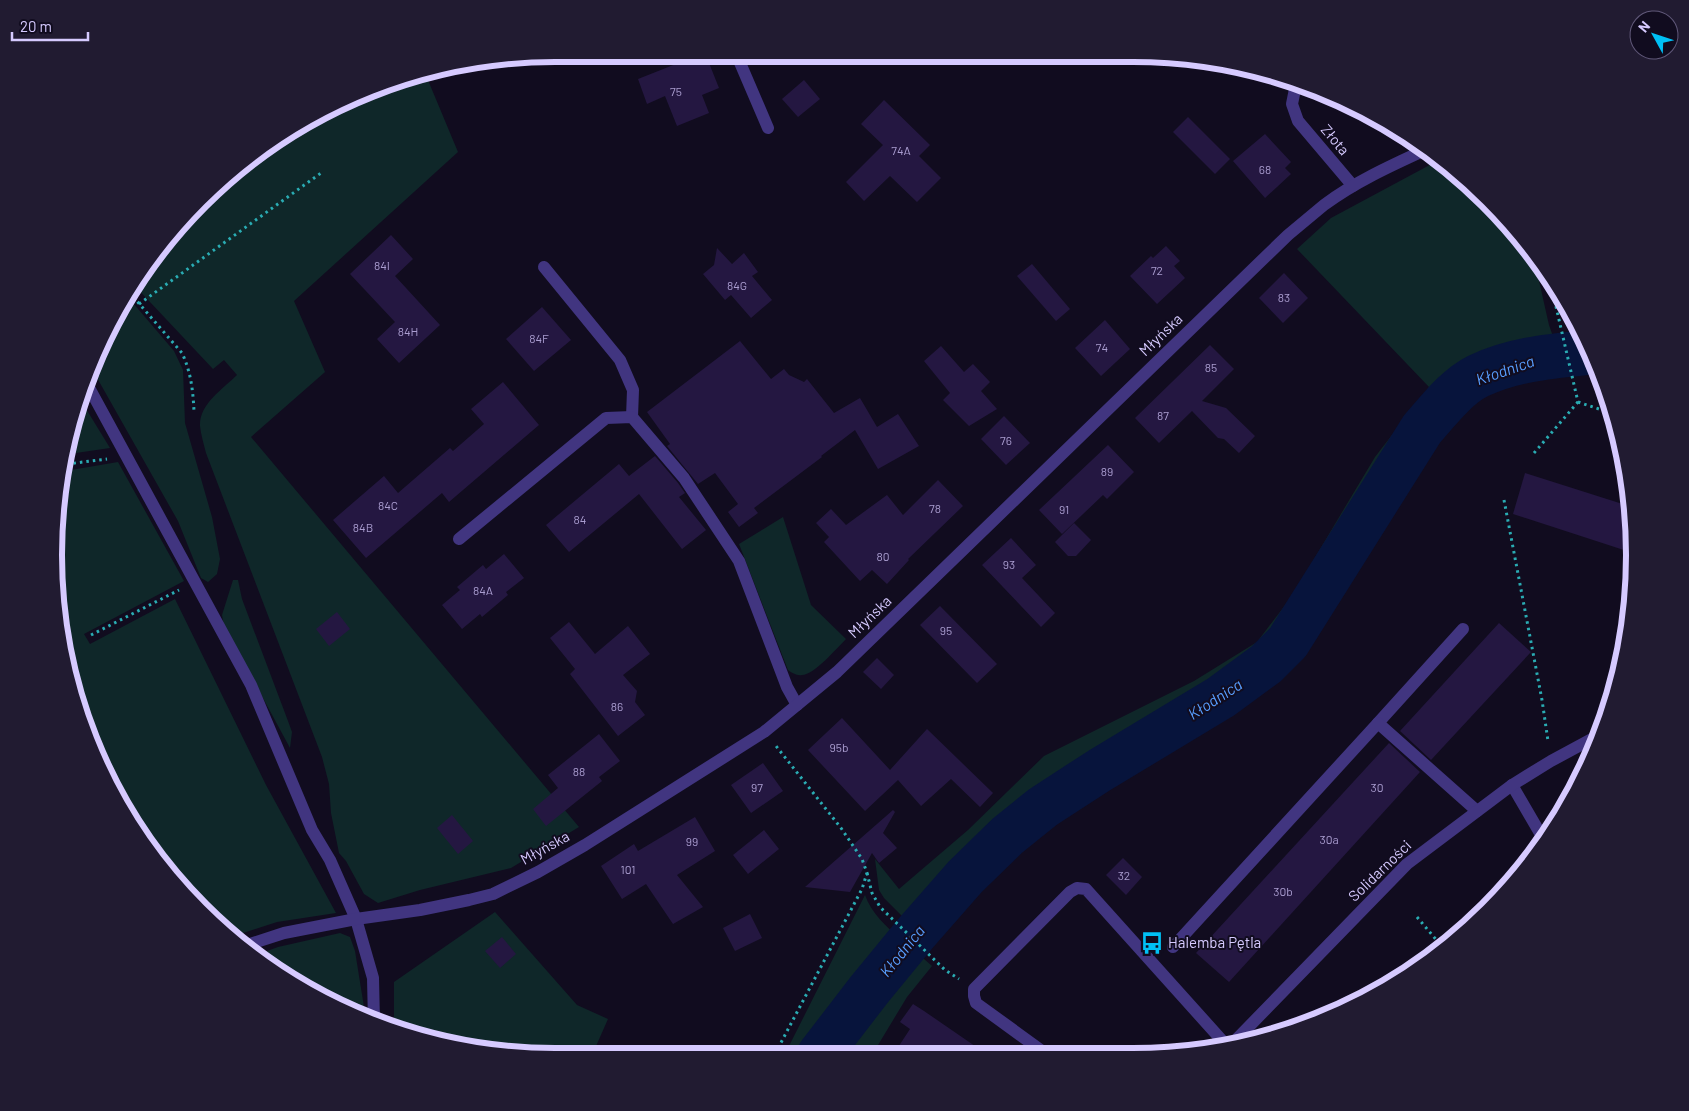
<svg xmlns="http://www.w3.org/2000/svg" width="1689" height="1111" font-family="Barlow,sans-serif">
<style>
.green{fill:#0f2729}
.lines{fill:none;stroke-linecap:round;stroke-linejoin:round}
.stream{stroke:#07143c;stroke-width:8}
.river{stroke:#07143c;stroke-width:45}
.building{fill:#241741}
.path{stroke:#2aacb3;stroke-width:3;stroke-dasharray:2.5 4;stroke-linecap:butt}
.minor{stroke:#413580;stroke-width:12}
.labels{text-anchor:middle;stroke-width:4;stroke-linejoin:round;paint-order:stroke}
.number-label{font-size:12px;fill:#aa9dd0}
.street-label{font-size:15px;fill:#d6caff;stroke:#110c1f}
.poi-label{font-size:15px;fill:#d6caff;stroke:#110c1f;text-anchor:start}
.water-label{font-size:16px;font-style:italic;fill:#589eff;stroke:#110c1f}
.rim{fill:none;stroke:#d6caff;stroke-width:6}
</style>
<rect width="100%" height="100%" fill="#110c1f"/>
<g class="green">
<path d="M425,73L458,152L294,301L325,372L251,437L579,827L511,868L420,890L378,903L364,894L346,861L339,853L331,813L329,784L322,757L206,453C204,445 201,435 200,426C199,404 223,389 237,375L224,360L213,369L134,285L158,250L224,178L276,138L394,80Z"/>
<path d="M1439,160L1464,178L1518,235L1537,272L1549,325L1556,345L1516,351L1492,360L1470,371L1452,384L1437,398L1392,461L1314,582L1288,626L1271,646L1247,669L1220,687L1048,795C998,834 954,879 912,926L884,898L879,890L875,859L899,889L968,830L1044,756L1194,681L1257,642L1292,596L1375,457L1429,387L1297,249L1331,218Z"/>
<path d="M1558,294L1583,333L1586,340L1572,341Z"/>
<path d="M127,296L174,351L183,370L185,423L212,517L220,559L217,574L208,582L201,578L178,521L92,369L121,305Z"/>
<path d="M80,399L110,448L69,454Z"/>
<path d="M118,462L184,581L84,634L90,644L175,599L266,785L336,913L277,922L231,937L225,933L138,834L92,748L71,685L55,589V523L65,471Z"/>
<path d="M783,517L811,605L846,639C837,648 814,675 802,675C797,676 792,673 788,670L739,544Z"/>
<path d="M233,580H238L242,599L288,721L292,732L290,748L224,626L222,615Z"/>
<path d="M865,895C871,913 887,927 901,940L810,1055L785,1054Z"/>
<path d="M495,912L577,1005L608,1019L593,1053H490L394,1027V982Z"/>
<path d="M340,933L350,937L355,951L364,1007L356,1015L304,990L256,955L278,947Z"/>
<path d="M916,952L932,966L907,997L872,1055H834L852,1030Z"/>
</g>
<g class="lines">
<path class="stream" d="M200,904L202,901"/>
<path class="river" d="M819,1055L869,990L915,934L965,877L1007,836L1043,807L1100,770L1221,697L1266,664L1288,642L1422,429C1438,411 1456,387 1478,376C1513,359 1552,356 1591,352"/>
</g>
<g class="building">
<path d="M691,58H707L719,88L702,95L709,113L677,126L665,96L647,104L638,79Z"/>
<path d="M804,80L820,99L798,117L782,99Z"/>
<path d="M884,100L930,145L919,156L941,178L917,202L890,176L864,201L846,182L883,145L861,124Z"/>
<path d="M1188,117L1230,159L1215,174L1173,132Z"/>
<path d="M1265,134L1291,162L1285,168L1291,174L1265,198L1233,161Z"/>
<path d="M391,235L413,259L395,276L440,325L399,363L377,339L395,322L350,274Z"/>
<path d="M1166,246L1180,261L1174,266L1185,278L1157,304L1130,276L1151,256L1153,258Z"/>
<path d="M717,248L732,264L744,253L758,272L752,276L772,300L751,318L731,295L725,300L703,274L714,265Z"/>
<path d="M1032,264L1070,309L1056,321L1017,276Z"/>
<path d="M1284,273L1308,298L1283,323L1259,298Z"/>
<path d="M542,307L571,340L534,371L506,339Z"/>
<path d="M1105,320L1130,349L1101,376L1075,348Z"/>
<path d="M740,341L771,379L784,369L789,375L804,382L807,379L834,413L860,398L877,427L898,414L919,446L878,469L855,430L821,456L822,457L754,508L758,513L739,527L728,512L738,504L715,473L698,484L667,446L670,444L647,412Z"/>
<path d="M1210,345L1234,369L1202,401L1226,408L1255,436L1239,453L1224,439L1218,438L1192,411L1159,443L1135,418Z"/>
<path d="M941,346L964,372L973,364L990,382L981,391L997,409L969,426L943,400L950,393L924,361Z"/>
<path d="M503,382L539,425L449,502L442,493L366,558L333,520L384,476L398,493L450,448L453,451L484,424L471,409Z"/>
<path d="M1004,416L1030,443L1006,465L981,439Z"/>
<path d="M1108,445L1134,472L1107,499L1103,495L1062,534L1039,510Z"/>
<path d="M655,456L678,483L685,493L679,497L706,530L682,549L639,494L569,552L546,525L619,464L629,476Z"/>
<path d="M1525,473L1632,507L1634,522L1633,553L1513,514Z"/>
<path d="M938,480L963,506L908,559L909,560L887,584L872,570L860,581L824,542L829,537L816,523L831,509L846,525L887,495L903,515Z"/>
<path d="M1074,523L1091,540L1076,556H1068L1055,542Z"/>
<path d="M1011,538L1036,565L1022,578L1055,613L1041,627L982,565Z"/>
<path d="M504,554L524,578L506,592L508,595L482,617L480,614L462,629L442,605L460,590L457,587L483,565L486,569Z"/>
<path d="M940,606L997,664L977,683L920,625Z"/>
<path d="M337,612L350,629L329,646L316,629Z"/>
<path d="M569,622L595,654L628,626L650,654L623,675L637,691L635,702L645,715L618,736L570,674L575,669L550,638Z"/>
<path d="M1499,623L1531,652L1431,760L1400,731Z"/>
<path d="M877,658L894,675L881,689L863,672Z"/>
<path d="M842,718L890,770L927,729L993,793L980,807L951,779L921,806L898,780L865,811L808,750Z"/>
<path d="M599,734L620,761L599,777L602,781L546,826L533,809L558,788L548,775Z"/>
<path d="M1389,743L1420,772L1229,982L1196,953Z"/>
<path d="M763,763L783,791L751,813L731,785Z"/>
<path d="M893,810L895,812L883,833L897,848L879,863L872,853L850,892L805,887Z"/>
<path d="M452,815L473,841L458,854L437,828Z"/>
<path d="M695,817L715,851L677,875L703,907L673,924L646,884L622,899L601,866L634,844L638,851Z"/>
<path d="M764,830L779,849L748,874L733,855Z"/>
<path d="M1123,858L1142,877L1126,895L1106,875Z"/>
<path d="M750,914L762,938L735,951L723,928Z"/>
<path d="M502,937L516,954L500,968L485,951Z"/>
<path d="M913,1004L924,1011L988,1055H893L910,1029L900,1022Z"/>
</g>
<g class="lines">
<g class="path">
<path d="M1540,264L1551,285L1578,402"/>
<path d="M129,292L182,353C191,372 193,391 194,411"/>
<path d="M139,304L321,173"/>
<path d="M1578,402L1614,414"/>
<path d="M1534,453L1578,402"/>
<path d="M67,464L107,459"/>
<path d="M1504,500L1542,700L1548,741"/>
<path d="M91,635L179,590"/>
<path d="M867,873L872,893L880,907L945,970L959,979"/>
<path d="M1417,917L1444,949"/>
<path d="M775,1054L862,889L867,873L862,859L841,828L776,746"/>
</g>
<g class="minor">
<path d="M738,58L768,128"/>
<path d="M1296,84L1292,104L1298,121L1353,186"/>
<path d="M544,267L620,360L633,390L632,417"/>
<path d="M86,382L251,685L312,830L330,860L356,919L373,978L374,1022"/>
<path d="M459,539L606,418L632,417L684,478L739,561L787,687L797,705"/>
<path d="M1378,723L1463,629"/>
<path d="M1512,785L1544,840"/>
<path d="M244,946L284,933L356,919L420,910L469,900L493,894L538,872L585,845L764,732L837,672L1288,235C1300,225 1312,215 1324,205C1355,182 1390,166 1425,150"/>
<path d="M1173,947L1378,723L1477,811"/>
<path d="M362,1018L374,1014"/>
<path d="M1231,1045L1407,864L1512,785L1551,761L1601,734"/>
<path d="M1049,1056L976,1003L974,996V989L1070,892L1077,888L1086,889L1227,1046"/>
</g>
</g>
<defs>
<symbol id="bus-bare" viewBox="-9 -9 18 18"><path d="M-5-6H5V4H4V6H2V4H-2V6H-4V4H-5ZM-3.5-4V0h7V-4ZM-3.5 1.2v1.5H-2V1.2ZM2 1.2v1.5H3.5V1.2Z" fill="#00c0f5" stroke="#110c1f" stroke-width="2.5" paint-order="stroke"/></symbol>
</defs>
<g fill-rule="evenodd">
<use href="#bus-bare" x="1136" y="927" width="32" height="32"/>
</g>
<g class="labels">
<g class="number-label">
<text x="676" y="96">75</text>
<text x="901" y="155">74A</text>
<text x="1265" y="174">68</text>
<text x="382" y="270">84I</text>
<text x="1157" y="275">72</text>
<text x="737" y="290">84G</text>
<text x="1284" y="302">83</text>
<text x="408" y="336">84H</text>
<text x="539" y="343">84F</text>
<text x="1102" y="352">74</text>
<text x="1211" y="372">85</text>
<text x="1163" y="420">87</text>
<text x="1006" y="445">76</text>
<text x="1107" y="476">89</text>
<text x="388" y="510">84C</text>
<text x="935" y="513">78</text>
<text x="1064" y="514">91</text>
<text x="580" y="524">84</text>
<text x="363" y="532">84B</text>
<text x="883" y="561">80</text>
<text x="1009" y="569">93</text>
<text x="483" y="595">84A</text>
<text x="946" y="635">95</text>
<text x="617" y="711">86</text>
<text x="839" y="752">95b</text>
<text x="579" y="776">88</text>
<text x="757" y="792">97</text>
<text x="1377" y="792">30</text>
<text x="1329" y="844">30a</text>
<text x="692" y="846">99</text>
<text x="628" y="874">101</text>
<text x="1124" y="880">32</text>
<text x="1283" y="896">30b</text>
</g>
<g class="street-label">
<text transform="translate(1335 140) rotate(50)" y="5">Złota</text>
<text transform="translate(1161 335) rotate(-44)" y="5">Młyńska</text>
<text transform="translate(870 617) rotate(-44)" y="5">Młyńska</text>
<text transform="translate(545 848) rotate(-29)" y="5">Młyńska</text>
<text transform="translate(1380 871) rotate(-44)" y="5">Solidarności</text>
</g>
<g class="poi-label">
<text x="1168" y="948">Halemba Pętla</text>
</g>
<g class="water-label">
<text transform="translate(1505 370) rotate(-19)" y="6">Kłodnica</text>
<text transform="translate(1215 699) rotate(-33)" y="6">Kłodnica</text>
<text transform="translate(902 951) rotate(-51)" y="6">Kłodnica</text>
</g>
</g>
<path d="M0 0H1689V1111H0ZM555 62H1133A493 493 0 0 1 1626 555V555A493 493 0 0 1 1133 1048H555A493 493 0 0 1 62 555V555A493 493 0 0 1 555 62Z" fill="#211b31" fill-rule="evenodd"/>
<path class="rim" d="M555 62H1133A493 493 0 0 1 1626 555V555A493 493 0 0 1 1133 1048H555A493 493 0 0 1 62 555V555A493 493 0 0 1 555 62Z"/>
<g transform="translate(1654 35) rotate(310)"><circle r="24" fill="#110c1f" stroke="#605879"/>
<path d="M0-4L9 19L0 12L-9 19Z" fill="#00c0f5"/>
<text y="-8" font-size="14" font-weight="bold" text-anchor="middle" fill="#d6caff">N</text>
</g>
<path d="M12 32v8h76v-8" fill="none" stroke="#d6caff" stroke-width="2.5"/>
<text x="20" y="32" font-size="15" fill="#d6caff" stroke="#110c1f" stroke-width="4" paint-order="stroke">20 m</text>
</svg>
